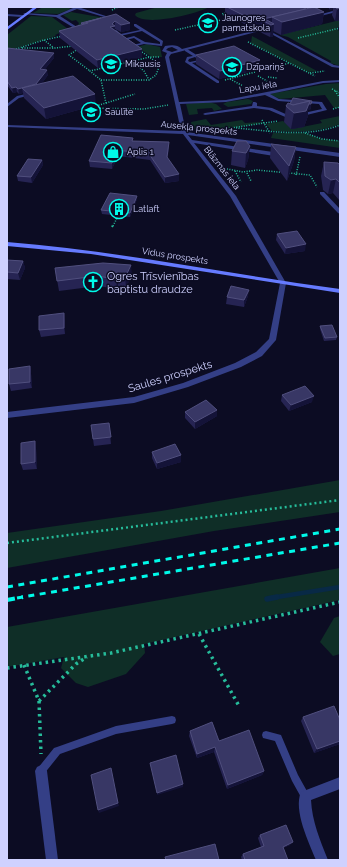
<svg xmlns="http://www.w3.org/2000/svg" width="347" height="867" font-family="Raleway,sans-serif">
<style>
.green{fill:#0f2e27}
.lines{fill:none;stroke-linecap:round;stroke-linejoin:round}
.stream-far1{stroke:#082946;stroke-width:4.5}
.stream{stroke:#082946;stroke-width:5.5}
.path-far3{stroke:#26bc9a;stroke-width:1.5;stroke-dasharray:1 1.5;stroke-linecap:butt}
.path-far2{stroke:#26bc9a;stroke-width:2;stroke-dasharray:1.5 2.5;stroke-linecap:butt}
.path-far1{stroke:#26bc9a;stroke-width:2.5;stroke-dasharray:2 3;stroke-linecap:butt}
.path{stroke:#26bc9a;stroke-width:3.5;stroke-dasharray:2.5 4;stroke-linecap:butt}
.service{fill:#343f86;fill-rule:evenodd}
.minor{fill:#343f86;fill-rule:evenodd}
.secondary{fill:#667bff;fill-rule:evenodd}
.rail-far1{stroke:#00fae9;stroke-width:3;stroke-dasharray:6 5.5;stroke-linecap:butt}
.rail{stroke:#00fae9;stroke-width:4;stroke-dasharray:8 7;stroke-linecap:butt}
.wall{fill:#262453}
.shaded-wall{fill:#141338}
.building{fill:#383765;stroke:#504f7e}
.labels{text-anchor:middle;stroke-width:3;stroke-linejoin:round;paint-order:stroke}
.far-poi-label{font-size:9px;fill:#cfd1ff;stroke:#0c0c23;text-anchor:start}
.far-street-label{font-size:9px;fill:#cfd1ff;stroke:#0c0c23}
.poi-label{font-size:11px;fill:#cfd1ff;stroke:#0c0c23;text-anchor:start}
.street-label{font-size:11px;fill:#cfd1ff;stroke:#0c0c23}
</style>
<rect width="100%" height="100%" fill="#0c0c23"/>
<g class="green">
<path d="M43,7H67L71,9L58,14L33,13Z"/>
<path d="M158,7H209C197,14 144,27 135,15L136,13Z"/>
<path d="M71,12L105,18L77,27L79,23L76,20L72,21L63,15Z"/>
<path d="M31,16L52,17L68,29L55,35L56,36L7,51V35Z"/>
<path d="M340,20V27L336,28L340,32V66L330,63L331,61L288,37L280,35Z"/>
<path d="M252,36L317,71L308,72L251,43Z"/>
<path d="M147,44L160,47L162,57H152L137,47Z"/>
<path d="M340,83V108H334L325,95L280,99L269,94L326,84Z"/>
<path d="M248,99L253,101L251,104L228,107L223,104L227,102Z"/>
<path d="M209,102L216,104L222,109L214,111L212,108L197,109L198,114L189,115L186,104Z"/>
<path d="M340,116V124C318,133 295,132 272,131L266,124L283,121L292,129L322,123L320,120Z"/>
<path d="M206,119L211,125L242,120L245,123L260,122L262,123L210,131L192,129L191,122Z"/>
<path d="M273,133H305L321,139L340,141V148L271,138Z"/>
<path d="M340,480V512L214,531L7,568V533L161,511Z"/>
<path d="M340,568V600L144,644L145,653L126,674L88,687L76,683L61,668L64,657L7,667V627Z"/>
<path d="M340,616V654L333,656L320,642L334,618Z"/>
</g>
<g class="lines">
<path class="stream-far1" d="M271,598L340,587"/>
<path class="stream" d="M267,599L277,597"/>
<g class="path-far3">
<path d="M112,10L118,7"/>
<path d="M228,12L222,14L230,18"/>
<path d="M175,30L230,18"/>
<path d="M298,38L340,28"/>
<path d="M44,40L54,48"/>
<path d="M248,42L315,76"/>
<path d="M22,48H55L73,46"/>
<path d="M16,49L44,40L63,36"/>
<path d="M78,49L69,55L90,71"/>
<path d="M142,52L155,61L159,67L156,75L149,80"/>
<path d="M273,67L290,63"/>
<path d="M310,73L325,71"/>
<path d="M258,76L267,81"/>
<path d="M268,77L277,78"/>
<path d="M230,79L243,86"/>
<path d="M101,80H149L144,71L132,61"/>
<path d="M225,80L255,72"/>
<path d="M332,89L340,93"/>
<path d="M335,91L340,98"/>
<path d="M106,103L135,94"/>
<path d="M85,108L144,109L168,105"/>
<path d="M89,108L106,103L101,80L90,71L150,57H159"/>
<path d="M333,109L340,107"/>
<path d="M262,120L270,133"/>
<path d="M236,128C271,131 307,138 340,125"/>
<path d="M224,129L278,121"/>
<path d="M305,133L322,139L340,141"/>
<path d="M222,168L243,172L257,170L310,175L317,187"/>
<path d="M235,171L241,182"/>
<path d="M247,173L251,181"/>
<path d="M296,175L300,157"/>
<path d="M113,226L118,216"/>
</g>
<path class="path-far2" d="M112,227L113,225"/>
<path class="path-far1" d="M7,543L340,500"/>
<g class="path">
<path d="M199,634L239,706"/>
<path d="M24,665L39,701L41,754"/>
<path d="M7,668L111,653L340,602"/>
<path d="M39,701L76,664L87,657"/>
</g>
<g class="service">
<path d="M134,24H136L163,41L162,46L144,44L132,47L123,41V39L134,36L145,42L160,44V42L142,31L120,36L114,31L116,30L121,34L140,30L134,26ZM134,38L141,43L133,45L126,40Z"/>
<path d="M185,49H187L203,59V61L192,63L219,81V83H217L185,62L187,57L193,56L185,51ZM195,57L199,60L190,62L188,61L189,59Z"/>
<path d="M253,61L266,68L267,69L264,70L252,63L251,62Z"/>
<path d="M30,93H31V95L19,98L7,107V104L17,96Z"/>
<path d="M172,716L175,717L176,720L175,723L172,724L116,734L60,754L44,774L41,775L38,774L37,771L38,768L54,748L57,747L116,726Z"/>
<path d="M266,731L281,735L298,775L308,793L309,796L308,799L305,800L302,799L292,781L275,741L263,738L262,735L263,732Z"/>
</g>
<g class="minor">
<path d="M71,7H78L115,19L112,23H110L111,19L77,9L60,16L80,29L84,28L86,29L79,31L56,17L23,14L25,13L57,15L73,8Z"/>
<path d="M340,9V11L313,18L311,17Z"/>
<path d="M7,14L22,15L24,16L22,17L7,16Z"/>
<path d="M264,28L334,65L340,66V68L332,67L264,30L171,54L169,57L179,102L226,100L323,81L340,80V82L323,83L270,94L279,99L322,102L327,110L290,119L269,110L254,108L205,115L203,114L205,113L252,106L253,102H255L257,103V106L272,108L290,116L322,109L319,104L278,101L265,95L226,102L180,104L186,132L340,153V157L188,135L192,140L280,153L283,155L280,157L194,143L236,196L286,283L276,340L262,356L241,367L188,387L134,403L7,418V412L134,397L183,383L235,363L256,352L269,339L280,283L230,196L183,134L7,127V125L181,131L165,57L167,53L162,51L165,46C171,45 177,44 182,49ZM172,47L178,50L172,52L166,50L168,48Z"/>
<path d="M320,192H324L340,209V214L338,213L320,194Z"/>
<path d="M41,765L45,767L47,771L58,860H46L35,771L37,767Z"/>
<path d="M340,777V789L311,800C312,821 320,840 328,860H316C309,843 293,810 301,792Z"/>
</g>
<g class="secondary">
<path d="M34,7H38L7,30V27Z"/>
<path d="M7,242C119,251 229,274 340,289V293L91,254L7,246Z"/>
</g>
<g class="rail-far1">
<path d="M7,587L340,529"/>
<path d="M17,598L340,543"/>
</g>
<path class="rail" d="M7,600L23,597"/>
</g>
<g class="wall">
<path d="M225,7H302L306,9L324,12L322,24L281,35L273,31V37H270L260,32L261,27L254,29L225,14Z"/>
<path d="M328,7H340V20L335,21L332,15L333,9L330,10Z"/>
<path d="M116,14L130,30L121,32L115,29V31L142,49V57L98,68L60,38L59,31L81,25V23Z"/>
<path d="M7,48L54,58L45,69L48,75L42,83L96,105L46,119L24,98L23,93L19,94L17,92L13,93L7,85Z"/>
<path d="M196,55L260,60L259,69L219,79L196,64Z"/>
<path d="M290,104L311,107L310,110H308V116L304,127L291,129L284,122L286,106Z"/>
<path d="M133,141L169,148L167,158L179,181L165,183L150,160L118,156L112,169L90,167L89,161Z"/>
<path d="M271,144L296,147L294,161L287,181L270,158Z"/>
<path d="M250,146L248,160L245,168L231,165L232,151Z"/>
<path d="M42,160L43,165L32,183L18,181L17,176Z"/>
<path d="M324,162L340,165V201L333,193L328,194L323,190L321,176Z"/>
<path d="M137,199L130,217L102,214L101,210Z"/>
<path d="M277,234L305,251L285,254L276,240Z"/>
<path d="M7,260L23,261L25,268L20,280L7,279Z"/>
<path d="M55,268L132,275L126,287L118,286L117,289L98,286L59,291Z"/>
<path d="M248,296L244,307L226,304L227,297Z"/>
<path d="M65,320V334L41,337L39,330Z"/>
<path d="M320,326L337,337L336,340L324,341L320,329Z"/>
<path d="M30,366L31,373L32,388L11,391L9,384Z"/>
<path d="M282,395L312,402L289,411L281,401Z"/>
<path d="M185,412L217,416L195,429L185,418Z"/>
<path d="M109,423L111,444L94,446L93,439Z"/>
<path d="M36,448L37,469L23,470L21,464Z"/>
<path d="M152,452L181,455V462L157,469L152,458Z"/>
<path d="M303,717L340,720V744L314,753L301,721Z"/>
<path d="M190,731L264,771L262,775L227,789L214,752L197,758L189,736Z"/>
<path d="M260,835L290,845L283,848L288,860H242L241,857L243,854L261,847L258,838Z"/>
</g>
<g class="shaded-wall">
<path d="M330,7H333V9L330,10Z"/>
<path d="M340,8V20L335,21L337,9Z"/>
<path d="M324,12L322,24L281,35L282,22Z"/>
<path d="M272,17V25L274,24L273,37H270L271,25L262,20L261,27L254,29L255,21Z"/>
<path d="M115,21V34L110,27L112,24Z"/>
<path d="M130,23V30L121,32V25Z"/>
<path d="M142,49V57L98,68L97,60Z"/>
<path d="M54,53V58L41,74L40,69Z"/>
<path d="M260,60L259,69L219,79L220,71Z"/>
<path d="M47,70L48,75L37,90L22,88L23,93L19,94L18,89Z"/>
<path d="M16,87L17,92L13,93L12,88Z"/>
<path d="M95,94L96,105L46,119L44,108Z"/>
<path d="M312,101L311,107L310,110H308V116L304,127L291,129L294,113Z"/>
<path d="M169,142V148L167,164V157Z"/>
<path d="M250,146L248,160L245,168L246,153Z"/>
<path d="M296,147L294,161L287,181L289,166Z"/>
<path d="M117,150L118,156L112,169V163Z"/>
<path d="M42,160L43,165L32,183L31,177Z"/>
<path d="M179,174V181L165,183V177Z"/>
<path d="M336,179L333,193L328,194L331,180Z"/>
<path d="M137,196V199L130,217V213Z"/>
<path d="M306,244L305,251L285,254L286,248Z"/>
<path d="M23,261L25,268L20,280L18,273Z"/>
<path d="M131,265L132,275L126,287L125,278Z"/>
<path d="M118,277V286L117,289L116,279Z"/>
<path d="M249,290L248,296L244,307V300Z"/>
<path d="M64,313L65,320V334L64,328Z"/>
<path d="M30,366L31,373L32,388L30,382Z"/>
<path d="M314,396L312,402L289,411L291,405Z"/>
<path d="M217,410V416L195,429V422Z"/>
<path d="M35,441L36,448L37,469L35,462Z"/>
<path d="M181,455V462L157,469V463Z"/>
<path d="M340,741V744L314,753L317,749Z"/>
<path d="M215,747L214,752L197,758V754Z"/>
<path d="M111,768L119,806L99,813L98,810Z"/>
<path d="M264,771L262,775L227,789L228,785Z"/>
<path d="M183,784V787L157,795V793Z"/>
<path d="M293,842L290,845L280,849L283,847Z"/>
</g>
<g class="building">
<path d="M227,7H302L306,9L255,21Z"/>
<path d="M314,7L324,12L282,22L272,17Z"/>
<path d="M336,7H340V8L337,9Z"/>
<path d="M116,14L130,23L121,25L115,21L112,24L115,26L110,27L142,49L97,60L59,31L88,23L86,22Z"/>
<path d="M101,18L82,24L81,23Z"/>
<path d="M265,19L274,24L271,25L262,20Z"/>
<path d="M234,46L260,60L220,71L196,55Z"/>
<path d="M7,48L54,53L40,69L47,70L36,84L18,89L16,87L12,88L7,81Z"/>
<path d="M73,76L95,94L44,108L22,88Z"/>
<path d="M293,98L312,101L311,104H309L310,101L293,105L290,104Z"/>
<path d="M310,101L306,111L294,113L286,106L288,103L293,105Z"/>
<path d="M101,135L133,138L132,141L169,142L167,157L179,174L165,177L149,154L117,150L112,163L89,161Z"/>
<path d="M237,141H246L250,146L246,153L232,151Z"/>
<path d="M271,144L296,147L289,166Z"/>
<path d="M28,159L42,160L31,177L17,176Z"/>
<path d="M324,162L338,163L340,165V183L336,179L331,180L325,176Z"/>
<path d="M110,193L137,196L130,213L101,210Z"/>
<path d="M297,231L306,244L286,248L277,234Z"/>
<path d="M7,260L23,261L18,273L7,272Z"/>
<path d="M103,263L131,265L125,278L118,277L116,279L97,276L57,281L55,268Z"/>
<path d="M231,286L249,290L244,300L227,297Z"/>
<path d="M64,313V328L39,330V316Z"/>
<path d="M332,325L337,337L325,338L320,326Z"/>
<path d="M30,366V382L9,384V369Z"/>
<path d="M305,386L314,396L291,405L282,395Z"/>
<path d="M206,400L217,410L195,422L185,412Z"/>
<path d="M109,423L111,437L93,439L91,425Z"/>
<path d="M35,441V462L21,464V443Z"/>
<path d="M175,444L181,455L157,463L152,452Z"/>
<path d="M334,706L340,720V741L317,749L303,717Z"/>
<path d="M212,722L219,741L249,730L264,771L228,785L215,747L197,754L190,731Z"/>
<path d="M176,755L183,784L157,793L150,763Z"/>
<path d="M111,768L118,803L98,810L91,775Z"/>
<path d="M286,825L293,842L283,847L288,860H245L243,854L264,846L260,835Z"/>
<path d="M215,844L219,860H166L165,857Z"/>
</g>
<defs>
<symbol id="school-ring" viewBox="-11 -11 22 22"><circle r="9.5" fill="#0c0c23" stroke="#00fae9" stroke-width="1.5"/><path d="M0-5L7-2L0 1L-7-2ZM-4 1L0 2.5L4 1V4Q0 6-4 4Z" fill="#00fae9"/></symbol>
<symbol id="shop-ring" viewBox="-11 -11 22 22"><circle r="9.5" fill="#0c0c23" stroke="#00fae9" stroke-width="1.5"/><path d="M-5-2.5h2.3a2.7 3.5 0 0 1 5.4 0H5L5.5 6h-11ZM-1.5-2.5h3a1.5 2.3 0 0 0-3 0Z" fill="#00fae9"/></symbol>
<symbol id="building-ring" viewBox="-11 -11 22 22"><circle r="9.5" fill="#0c0c23" stroke="#00fae9" stroke-width="1.5"/><path d="M-4-6H4V6H1V3H-1V6H-4ZM-2.5-4.3h1.7v1.8h-1.7ZM.8-4.3h1.7v1.8H.8ZM-2.5-1h1.7V.8h-1.7ZM.8-1h1.7V.8H.8Z" fill="#00fae9"/></symbol>
<symbol id="church-ring" viewBox="-11 -11 22 22"><circle r="9.5" fill="#0c0c23" stroke="#00fae9" stroke-width="1.5"/><path d="M-1.2-6h2.4v3.5h3.3v2.4h-3.3V6h-2.4V-.1h-3.3v-2.4h3.3Z" fill="#00fae9"/></symbol>
</defs>
<g fill-rule="evenodd">
<use href="#school-ring" x="197" y="12" width="22" height="22"/>
<use href="#school-ring" x="100" y="53" width="22" height="22"/>
<use href="#school-ring" x="221" y="56" width="22" height="22"/>
<use href="#school-ring" x="80" y="101" width="22" height="22"/>
<use href="#shop-ring" x="102" y="141" width="22" height="22"/>
<use href="#building-ring" x="108" y="198" width="22" height="22"/>
<use href="#church-ring" x="82" y="271" width="22" height="22"/>
</g>
<g class="labels">
<g class="far-poi-label">
<text x="222" y="21">Jaunogres<tspan x="222" dy="10">pamatskola</tspan></text>
<text x="125" y="67">Mikausis</text>
<text x="246" y="70">Dzīpariņš</text>
<text x="105" y="115">Saulīte</text>
<text x="127" y="155">Aplis 1</text>
<text x="133" y="212">Latlaft</text>
</g>
<g class="far-street-label">
<text transform="translate(258 87) rotate(-10)" y="3">Lapu iela</text>
<text transform="translate(199 128) rotate(6)" y="3">Ausekļa prospekts</text>
<text transform="translate(222 168) rotate(52)" y="3">Blāzmas iela</text>
<text transform="translate(175 256) rotate(9)" y="3">Vidus prospekts</text>
</g>
<g class="poi-label">
<text x="107" y="280">Ogres Trīsvienības<tspan x="107" dy="13">baptistu draudze</tspan></text>
</g>
<g class="street-label">
<text transform="translate(170 376) rotate(-17)" y="4">Saules prospekts</text>
</g>
</g>
<rect width="347" height="867" fill="none" stroke="#cfd1ff" stroke-width="16"/>
</svg>
